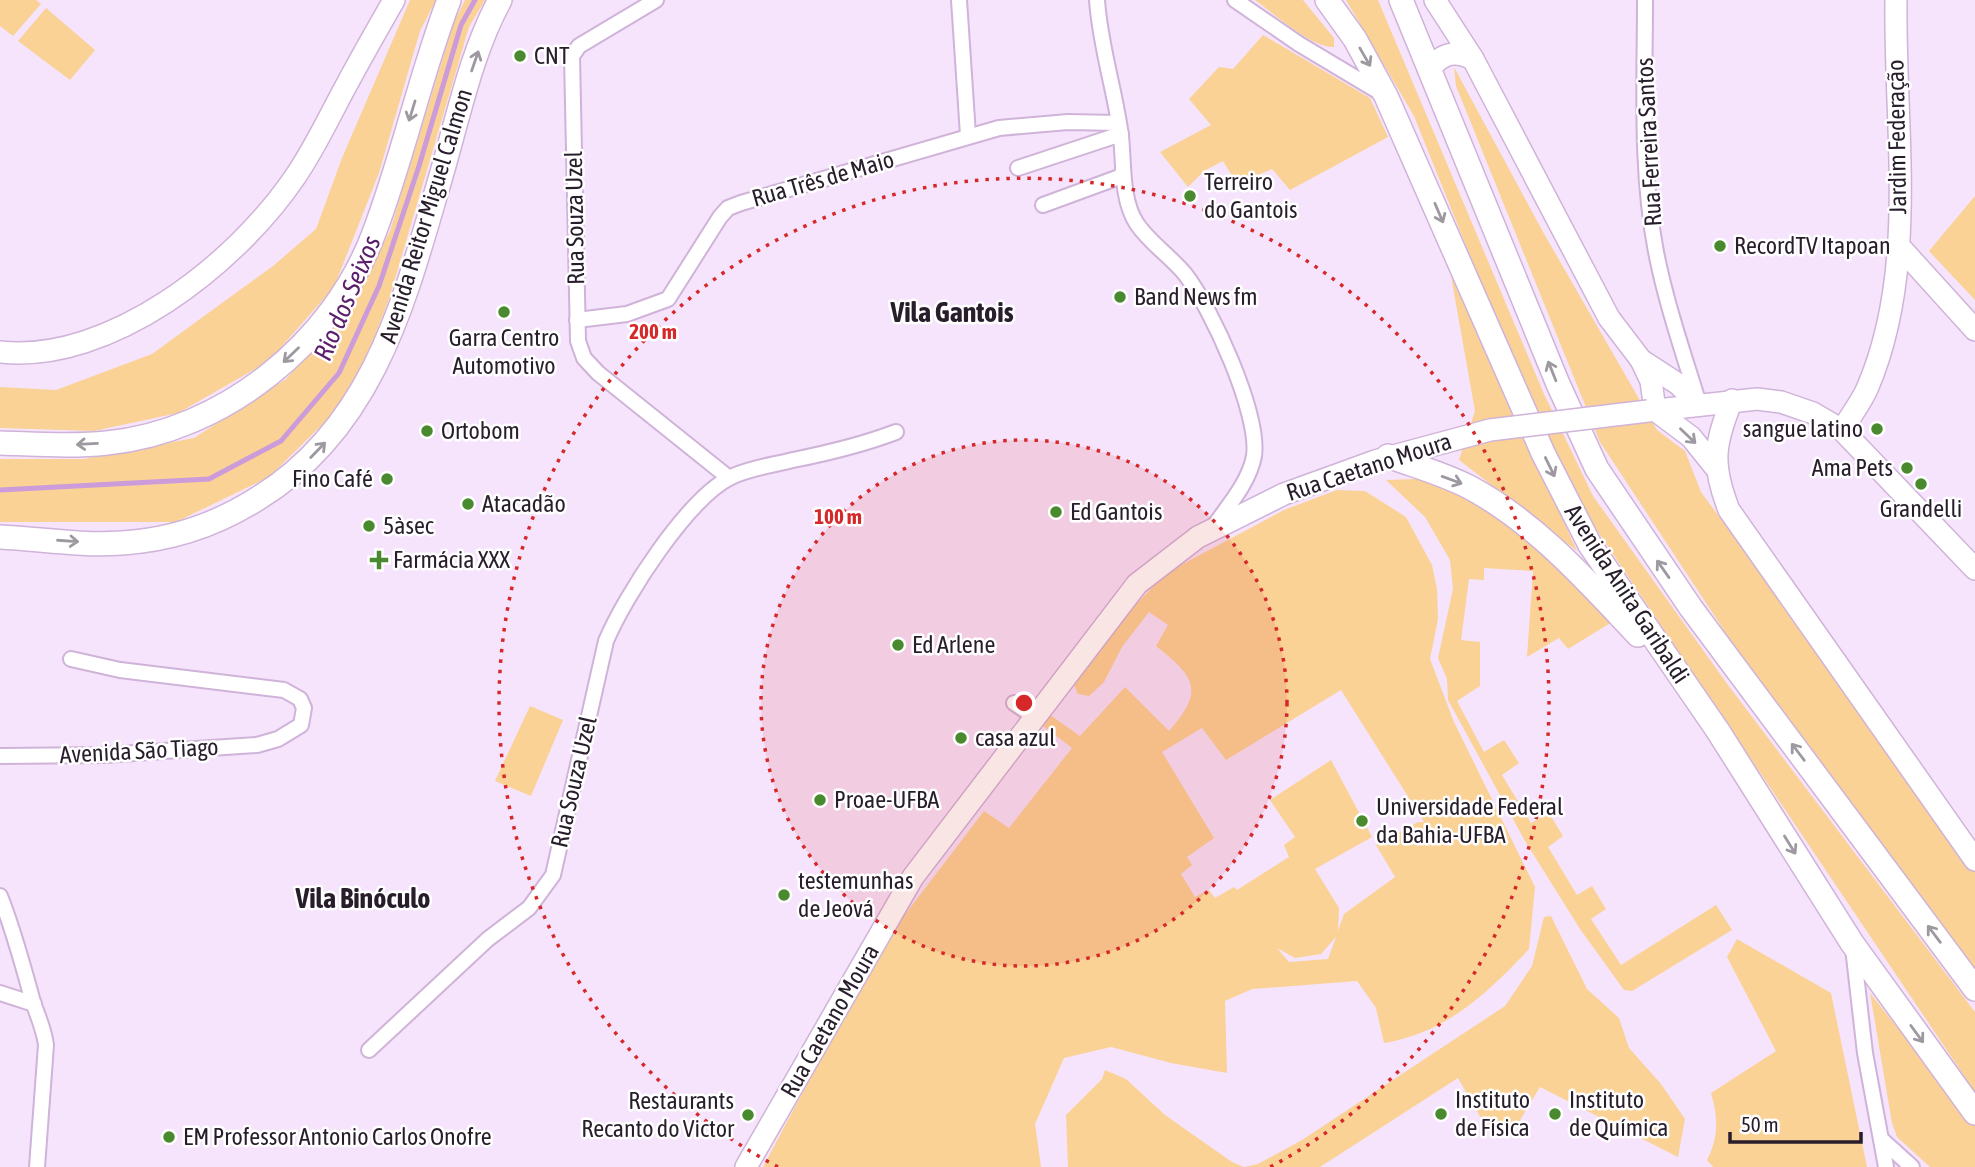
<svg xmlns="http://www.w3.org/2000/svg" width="1975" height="1167" font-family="'Asap Condensed',sans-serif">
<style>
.green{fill:#fad295;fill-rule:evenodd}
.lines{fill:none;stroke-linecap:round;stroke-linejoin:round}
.stream{stroke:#cb9bda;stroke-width:5}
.street-casing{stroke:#d0b3d9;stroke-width:18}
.secondary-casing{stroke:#d0b3d9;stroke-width:24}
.primary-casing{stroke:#d0b3d9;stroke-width:26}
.street{stroke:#fff;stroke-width:14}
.secondary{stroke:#fff;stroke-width:21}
.primary{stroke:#fff;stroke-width:23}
.secondary-bridge-casing{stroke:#d0b3d9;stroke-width:24;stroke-linecap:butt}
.secondary-bridge{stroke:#fff;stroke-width:21}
.oneway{stroke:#9e99a0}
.ring{fill:none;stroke:#d62828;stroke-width:3.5;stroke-dasharray:3.5 7}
.poi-dot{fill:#488a2d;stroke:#fff;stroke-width:2.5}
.labels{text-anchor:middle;stroke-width:5;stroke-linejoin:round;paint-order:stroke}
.poi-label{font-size:24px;fill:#281d2b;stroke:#fff;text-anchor:start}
.street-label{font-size:24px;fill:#281d2b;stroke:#fff}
.water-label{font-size:26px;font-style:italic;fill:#5b206b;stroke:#fff}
.quarter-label{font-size:28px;font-weight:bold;fill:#281d2b;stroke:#fff}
.centre{fill:#d62828;stroke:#fff;stroke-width:3.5}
.ring-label{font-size:21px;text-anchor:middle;font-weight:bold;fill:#d62828;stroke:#fff;stroke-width:5;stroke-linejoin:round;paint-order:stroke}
</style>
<rect width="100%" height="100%" fill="#f6e4fc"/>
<g class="green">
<path d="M0,0H36L41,4L13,36L0,26Z"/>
<path d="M410,0H436L420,31L379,173L334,287L269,361L178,413L94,431L0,428V387L56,390L152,354L273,266L316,229L342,158Z"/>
<path d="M465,0H485L469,27L390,296L368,354L333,414L269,477L176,522H0V459H84L194,438L286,379L350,308L390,231L454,22Z"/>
<path d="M1255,0H1303L1334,38V47C1313,49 1273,13 1255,0Z"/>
<path d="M1346,0H1378L1544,394L1593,496L1728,685L1975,1012V1092L1578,502L1501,333L1414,116Z"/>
<path d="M46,8L95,50L70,80L18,41Z"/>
<path d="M1263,35L1370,98L1388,137L1290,190L1272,169L1237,184L1223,161L1204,171L1188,187L1160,152L1211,125L1189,99L1219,67L1233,69Z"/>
<path d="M1454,67L1543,232L1657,430L1685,451L1701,492L1935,809L1975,869V971L1737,650L1600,442L1456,86Z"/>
<path d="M1975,196V300L1929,251Z"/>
<path d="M1451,276L1577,551L1459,460L1475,411Z"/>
<path d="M1446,478L1544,553L1612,622L1568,649L1559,638L1527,657L1533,571L1484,568V580L1469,579L1461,640L1480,642V686L1457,701L1484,752L1504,740L1519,763L1502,775L1531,823L1549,813L1563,836L1548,847L1577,895L1592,886L1606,909L1591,919L1621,965L1716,905L1732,930L1632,991L1624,990L1580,929L1525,841L1448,700L1447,679L1438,658L1453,589L1450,560L1425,517L1386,480Z"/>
<path d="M1337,490L1365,491L1406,517L1432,565L1437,589L1438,619L1430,659L1454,722L1535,887L1529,949C1488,993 1446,1033 1384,1043L1376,1008L1357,981L1252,989L1225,1001L1227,1073L1171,1063L1111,1047L1064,1058L1035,1124L1041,1167H763L878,950L984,811L1009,828L1072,748L1043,726L1050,715L1080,736L1125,687L1169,731C1205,690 1195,677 1156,646L1168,625L1149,612L1122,647L1104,682L1089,696L1078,694L1074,685L1105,637L1166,573L1284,510ZM1341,690L1424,822H1418L1376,845L1395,877L1344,914L1338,931L1339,908L1315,869L1372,837L1331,760L1270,800L1295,837L1284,845L1289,857L1237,890L1234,887L1215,898L1209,890L1195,897L1181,874L1192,865L1187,857L1214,838L1162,752L1202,728L1226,760ZM1336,937L1328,959L1289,962L1277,948L1295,958L1321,954Z"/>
<path d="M530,706L563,720L531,796L495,781Z"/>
<path d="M1551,916L1587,989L1619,1018L1629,1048L1661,1084L1685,1119L1678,1157L1540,1087L1510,1137L1490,1134L1458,1078L1320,1167H1068L1066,1115L1102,1079L1105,1070L1126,1079L1165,1115L1232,1162L1244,1167L1258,1164L1302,1140L1505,1006L1532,966L1544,917Z"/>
<path d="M1737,939L1831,993L1867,1167H1713L1707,1160C1719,1137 1718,1117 1711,1093L1776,1051L1727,957Z"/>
<path d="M1870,993L1975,1126V1167H1930L1897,1137L1892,1123Z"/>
</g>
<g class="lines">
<path class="stream" d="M0,490L209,479L281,441L339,373L379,286L419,166L461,25L475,0"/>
<defs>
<g id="street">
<path d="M656,0L579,46L572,56L578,341L584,358L598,373L729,478"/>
<path d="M959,0L968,135"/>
<path d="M1097,0C1100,46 1115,90 1121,136C1124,164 1121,200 1137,224C1150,243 1171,257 1185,274C1211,307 1260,414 1254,456C1249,483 1227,507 1212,529"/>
<path d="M1235,0L1299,44L1381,93"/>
<path d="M1645,0C1645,83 1640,169 1656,252C1666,303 1683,352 1698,401"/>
<path d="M1018,168L1121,134"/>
<path d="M1043,205L1122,176L1123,169"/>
<path d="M577,320L627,314L668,299L720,217L728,208L741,203L999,128L1068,122L1118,123"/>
<path d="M1014,703L1035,717"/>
<path d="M0,756L104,755L257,745L278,739L301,725L304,708L300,699L284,690L120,670L71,659"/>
<path d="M0,896C14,931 23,966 33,1002C38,1017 44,1029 46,1045L37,1167"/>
<path d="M1853,948L1865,1053L1886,1167"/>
<path d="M0,993L34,1004"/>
<path d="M369,1050L488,939L529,908L553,875L606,641C625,596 687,499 731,477C750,468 773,465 793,460C828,453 862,445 896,432"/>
<path d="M1881,1139L1912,1167"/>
</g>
<g id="secondary">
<path d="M1435,0L1473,59L1609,318L1641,360L1651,381L1655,410L1691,437L1715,467"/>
<path d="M1430,69C1442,53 1455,50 1473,59"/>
<path d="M1899,246L1975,330"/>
<path d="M0,352C110,364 236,264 295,177C315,148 330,115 347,84C362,56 378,28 394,0"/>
<path d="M1641,360L1678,384L1699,404"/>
<path d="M1732,400C1714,444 1711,464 1729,510L1975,860"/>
<path d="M1648,411L1757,399L1781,402L1813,413L1842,430L1975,569"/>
<path d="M1842,430C1850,417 1860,404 1867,389C1919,269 1894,128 1896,0"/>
<path d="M746,1167L913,877L1137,584L1198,537L1284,494L1375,461L1490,430"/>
</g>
<g id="primary">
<path d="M1327,0L1355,39L1386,96L1543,453L1590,545L1718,731L1852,943L1975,1113"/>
<path d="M1401,0L1558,384L1597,469L1691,608L1975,989"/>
<path d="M0,443C35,444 71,447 107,443C224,431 333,343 374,233C403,157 420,76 449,0"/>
<path d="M1388,456C1415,466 1444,474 1469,487C1535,522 1587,581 1638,635"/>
<path d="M0,537C40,539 82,546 122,543C171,540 216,525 257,499C374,428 405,299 441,176C458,118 471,53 500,0"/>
</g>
</defs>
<use href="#street" class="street-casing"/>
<use href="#secondary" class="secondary-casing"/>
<use href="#primary" class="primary-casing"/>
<use href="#street" class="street"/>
<use href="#secondary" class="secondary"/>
<use href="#primary" class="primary"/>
<defs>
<path id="secondary-bridge" d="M1490,430L1648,411"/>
</defs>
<use href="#secondary-bridge" class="secondary-bridge-casing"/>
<use href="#secondary-bridge" class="secondary-bridge"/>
</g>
<defs><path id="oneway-shaft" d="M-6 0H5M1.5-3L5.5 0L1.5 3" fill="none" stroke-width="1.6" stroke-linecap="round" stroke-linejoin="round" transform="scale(1.75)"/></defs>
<g class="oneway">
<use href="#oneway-shaft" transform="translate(1365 57) rotate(60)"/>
<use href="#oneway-shaft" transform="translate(475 61) rotate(-71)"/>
<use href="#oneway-shaft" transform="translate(412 111) rotate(107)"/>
<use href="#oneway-shaft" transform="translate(1439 213) rotate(67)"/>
<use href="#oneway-shaft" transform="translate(291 355) rotate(136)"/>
<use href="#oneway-shaft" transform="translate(1552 371) rotate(-112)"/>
<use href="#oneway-shaft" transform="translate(1688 436) rotate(44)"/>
<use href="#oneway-shaft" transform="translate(87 444) rotate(177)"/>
<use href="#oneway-shaft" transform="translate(318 450) rotate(-46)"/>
<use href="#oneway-shaft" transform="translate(1550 467) rotate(64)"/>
<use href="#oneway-shaft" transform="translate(1452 480) rotate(20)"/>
<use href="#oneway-shaft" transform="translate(68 541) rotate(4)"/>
<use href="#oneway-shaft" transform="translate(1663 569) rotate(-125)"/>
<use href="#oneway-shaft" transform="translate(1798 752) rotate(-127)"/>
<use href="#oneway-shaft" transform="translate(1790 845) rotate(58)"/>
<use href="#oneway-shaft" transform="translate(1934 934) rotate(-127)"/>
<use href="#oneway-shaft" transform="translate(1917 1034) rotate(54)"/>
</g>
<circle cx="1024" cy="703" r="263" fill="#d62828" fill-opacity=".12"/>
<g class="ring">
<circle cx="1024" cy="703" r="263"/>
<path d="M778 1167A525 525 0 1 1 1270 1167"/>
</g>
<g class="poi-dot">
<circle cx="520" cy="56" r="7"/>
<circle cx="1190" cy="196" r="7"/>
<circle cx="1720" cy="246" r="7"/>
<circle cx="1120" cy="297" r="7"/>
<circle cx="504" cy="312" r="7"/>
<circle cx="1877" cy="429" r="7"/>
<circle cx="427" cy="431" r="7"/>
<circle cx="1907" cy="468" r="7"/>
<circle cx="387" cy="479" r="7"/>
<circle cx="1921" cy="484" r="7"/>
<circle cx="468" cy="504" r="7"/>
<circle cx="1056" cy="512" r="7"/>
<circle cx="369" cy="526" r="7"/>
<path d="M375.5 549.5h7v7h7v7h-7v7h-7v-7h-7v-7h7z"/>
<circle cx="898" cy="645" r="7"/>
<circle cx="961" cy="738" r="7"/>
<circle cx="820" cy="800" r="7"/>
<circle cx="1362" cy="821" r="7"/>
<circle cx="784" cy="895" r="7"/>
<circle cx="1441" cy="1114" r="7"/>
<circle cx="1555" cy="1114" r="7"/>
<circle cx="748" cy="1115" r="7"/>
<circle cx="169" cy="1137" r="7"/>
</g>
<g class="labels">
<g class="poi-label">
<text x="534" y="64">CNT</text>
<text x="1204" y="190">Terreiro<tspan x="1204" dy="28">do Gantois</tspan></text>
<text x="1734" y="254">RecordTV Itapoan</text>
<text x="1134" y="305">Band News fm</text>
<text x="504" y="346" text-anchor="middle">Garra Centro<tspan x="504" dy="28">Automotivo</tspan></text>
<text x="1863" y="437" text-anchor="end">sangue latino</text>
<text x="441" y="439">Ortobom</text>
<text x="1893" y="476" text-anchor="end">Ama Pets</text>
<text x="373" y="487" text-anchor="end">Fino Café</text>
<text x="482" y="512">Atacadão</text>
<text x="1921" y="517" text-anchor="middle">Grandelli</text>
<text x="1070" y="520">Ed Gantois</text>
<text x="383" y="534">5àsec</text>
<text x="393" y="568">Farmácia XXX</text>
<text x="912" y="653">Ed Arlene</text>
<text x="975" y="746">casa azul</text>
<text x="834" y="808">Proae-UFBA</text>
<text x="1376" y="815">Universidade Federal<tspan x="1376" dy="28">da Bahia-UFBA</tspan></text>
<text x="798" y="889">testemunhas<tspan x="798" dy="28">de Jeová</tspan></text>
<text x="1455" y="1108">Instituto<tspan x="1455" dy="28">de Física</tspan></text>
<text x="1569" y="1108">Instituto<tspan x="1569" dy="28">de Química</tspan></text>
<text x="734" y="1109" text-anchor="end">Restaurants<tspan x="734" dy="28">Recanto do Victor</tspan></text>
<text x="183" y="1145">EM Professor Antonio Carlos Onofre</text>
</g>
<g class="street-label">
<text transform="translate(1897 137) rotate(-91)" y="8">Jardim Federação</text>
<text transform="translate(1649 142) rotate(-93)" y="8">Rua Ferreira Santos</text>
<text transform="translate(823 179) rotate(-16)" y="8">Rua Três de Maio</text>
<text transform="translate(426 216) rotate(-73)" y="8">Avenida Reitor Miguel Calmon</text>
<text transform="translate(575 218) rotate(-91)" y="8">Rua Souza Uzel</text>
<text transform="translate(1369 467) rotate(-18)" y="8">Rua Caetano Moura</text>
<text transform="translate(1627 594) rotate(57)" y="8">Avenida Anita Garibaldi</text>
<text transform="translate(139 751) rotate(-3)" y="8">Avenida São Tiago</text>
<text transform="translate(574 782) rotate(-77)" y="8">Rua Souza Uzel</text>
<text transform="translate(830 1021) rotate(-60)" y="8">Rua Caetano Moura</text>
</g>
<g class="water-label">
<text transform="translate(347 298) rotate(-67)" y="9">Rio dos Seixos</text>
</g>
<g class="quarter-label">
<text x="952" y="322">Vila Gantois</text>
<text x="363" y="908">Vila Binóculo</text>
</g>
</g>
<circle cx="1024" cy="703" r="10" class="centre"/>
<g class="ring-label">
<text x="653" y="339">200 m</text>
<text x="838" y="524">100 m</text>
</g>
<path d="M1730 1132v10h131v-10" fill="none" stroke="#281d2b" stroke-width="3.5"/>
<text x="1741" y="1132" font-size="21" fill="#281d2b" stroke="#ffffff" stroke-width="5" paint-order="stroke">50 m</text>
</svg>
